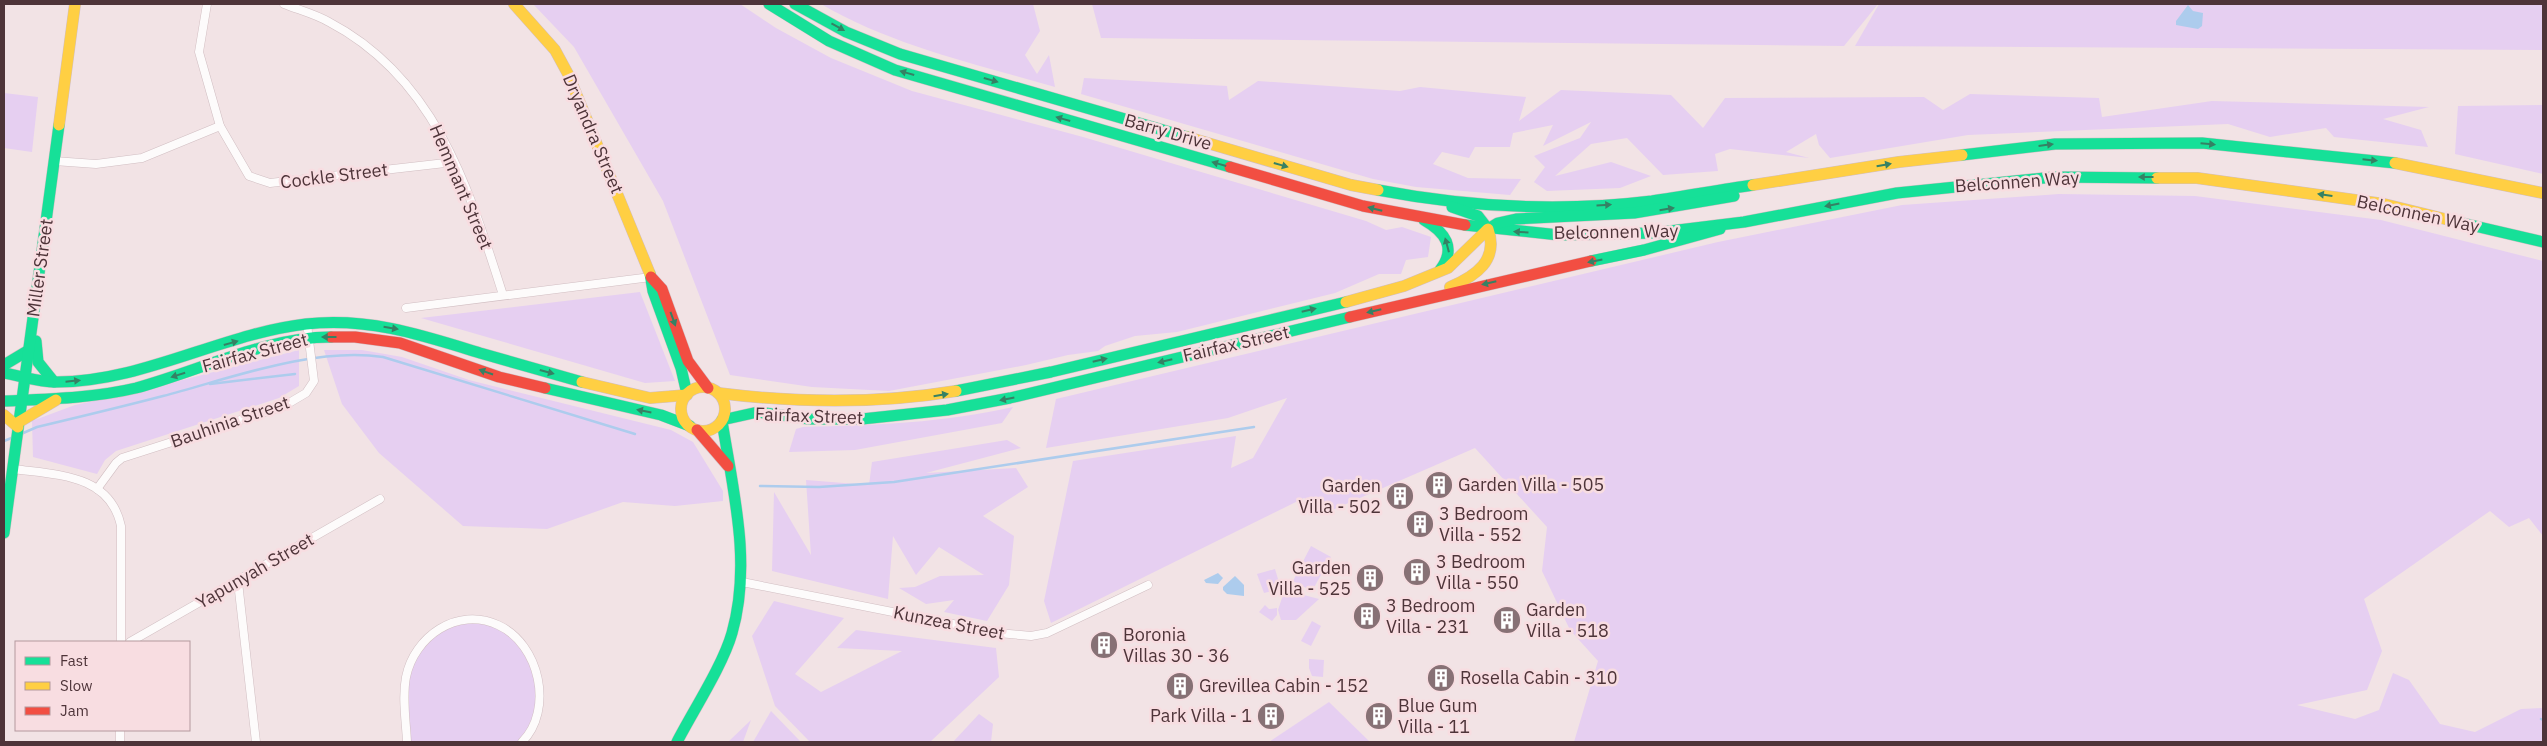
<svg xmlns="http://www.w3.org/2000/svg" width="2547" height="746" font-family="'IBM Plex Sans',sans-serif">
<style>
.green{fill:#e6cff1}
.water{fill:#adcced}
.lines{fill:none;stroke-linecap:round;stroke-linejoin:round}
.stream{stroke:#adcced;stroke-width:2.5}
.street-casing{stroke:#d1bec2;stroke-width:9}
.fast-casing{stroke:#d1bec2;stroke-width:12}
.slow-casing{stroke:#d1bec2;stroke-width:12}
.jam-casing{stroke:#d1bec2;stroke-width:12}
.street{stroke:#fdfbfb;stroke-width:8}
.fast{stroke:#16e098;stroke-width:11}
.slow{stroke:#ffcf43;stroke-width:11}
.jam{stroke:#f24e42;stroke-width:11}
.oneway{fill:#358164}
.labels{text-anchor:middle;stroke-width:5;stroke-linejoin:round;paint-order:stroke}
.street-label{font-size:18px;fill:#4e3439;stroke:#f8dde1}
.poi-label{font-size:18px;fill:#4e3439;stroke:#f8dde1;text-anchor:start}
</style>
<rect width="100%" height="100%" fill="#f2e3e5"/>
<g class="green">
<path d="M533,4H740L776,28L831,58L912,91L1083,137L1366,221L1386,230L1402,227L1431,237L1428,257L1406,260L1401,274H1379L1335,293L1177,332L1135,336L1105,346L1098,351L1068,355L1026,365L889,391L812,387L730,375L663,201L574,47Z"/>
<path d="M821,4H1033L1040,31L1025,55L1037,74L1049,55L1055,87C976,64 893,46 821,4Z"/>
<path d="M1092,4H1878L1844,46L1101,38Z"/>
<path d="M1879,4H2543V50L1855,46Z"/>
<path d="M1084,78L1227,86L1229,100L1258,81L1400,91L1420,87L1526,97L1519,121L1561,90L1671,95L1703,128L1725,98L1924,97L1943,110L1970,94L2099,98L2102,117L2212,101L2429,107L2383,119L2421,130L2428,147L2334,137L2326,128L2270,137L2228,124L1968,135L1830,158L1819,145L1816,134L1786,152L1809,158L1730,149L1715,154L1718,171L1663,175L1627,138L1591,144L1555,176L1611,162L1651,176L1620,188L1547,191L1534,182L1545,167L1534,156L1580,138L1591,122L1543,146L1553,125L1513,133L1510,147H1475L1469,158L1442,152L1433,164L1468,178L1521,179L1510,195L1416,187L1373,179L1081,94Z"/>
<path d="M4,93L38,97L32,152L4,148Z"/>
<path d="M2543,105V174L2455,154L2458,106Z"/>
<path d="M2059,194L2195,196L2381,220L2543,261V536L2529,518L2509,527L2490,511L2364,599L2382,651L2367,690L2297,705L2355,719L2379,710L2393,673L2409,680L2440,724L2475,732L2521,709L2543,708V742H1574L1598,661L1570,630L1542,571L1547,527L1475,448L1330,511L1304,498L1051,623L1044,601L1073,461L1236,436L1231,468L1253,458L1287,398L1228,418L1046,448L1056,399L1718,242L1902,205Z"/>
<path d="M640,292L675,381L645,383L421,318Z"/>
<path d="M299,350V386L279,398L116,451L105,460L97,474L33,457L32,421L75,405L136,392Z"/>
<path d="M324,350H362L402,357L469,380L671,430L693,442L723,491V501L675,506L623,502L547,529L463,526L379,453L342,404Z"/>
<path d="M1013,407L1002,423L855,450L789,452L796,429L803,427C874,425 944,423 1013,407Z"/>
<path d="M1007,440L1021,448L926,473L1016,468L1028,487L983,516L1014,536L1009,585L987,621L944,612L954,600L926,604L899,588L915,587L940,576L984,575L939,547L916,575L893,536L888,599L772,571L774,492L811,555L806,480L869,485L872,462Z"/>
<path d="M1311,546L1331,557L1312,591L1293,581Z"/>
<path d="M1275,569L1281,589L1264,593L1257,574Z"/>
<path d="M1296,593L1319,599L1296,620H1281L1278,610L1283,595Z"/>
<path d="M774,601L844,618L795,674L821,692L902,651L837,648L856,630L996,648L999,677L930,742H810L775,706L752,636Z"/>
<path d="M1265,605L1269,609L1277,608V615L1272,621L1259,612Z"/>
<path d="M466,620L498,625L529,656L540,706L522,742H407L406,679L428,636Z"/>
<path d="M1312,621L1321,626L1311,646L1301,641Z"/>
<path d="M1309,659L1324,660L1323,677L1312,676L1309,668Z"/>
<path d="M1329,702L1370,742H1269Z"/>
<path d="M771,711L801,742H753Z"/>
<path d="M979,714L993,724L991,742H953Z"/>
<path d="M751,720L743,742H728Z"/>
</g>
<g class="water">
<path d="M2188,5L2193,11L2203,13L2202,26L2198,29L2176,25V21Z"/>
<path d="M1218,573L1223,578L1218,584L1206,583L1204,580Z"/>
<path d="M1235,576L1244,585V596L1227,594L1223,590V587Z"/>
</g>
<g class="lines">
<g class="stream">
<path d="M210,384L295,374"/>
<path d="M21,434L37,427C79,417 121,407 163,396C232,378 312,347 383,357L635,434"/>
<path d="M4,441L14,437"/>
<path d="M760,486L819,487L894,482L1254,427"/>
<path d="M2541,719L2543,720"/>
</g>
<defs>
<g id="street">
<path d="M207,4L199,52L220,126L249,176L270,183L454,162"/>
<path d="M284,4C299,10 315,14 329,22C436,78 469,189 503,295"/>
<path d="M54,161L96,164L142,158L220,126"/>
<path d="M406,308L651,277"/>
<path d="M14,469C57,475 110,474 121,526V642"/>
<path d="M97,489L116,463L122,458L284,406L306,393L314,381L307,324"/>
<path d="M238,582L256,742"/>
<path d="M742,582L998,633L1031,636L1047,633L1148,585"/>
<path d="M130,642L380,499"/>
<path d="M120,742V730"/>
<path d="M407,742C406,721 402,698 406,677C414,637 457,606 498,625C540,644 554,710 522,742"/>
</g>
<g id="fast">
<path d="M769,4L829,41L895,70L1230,167"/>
<path d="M795,4L846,32L900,54L1187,137"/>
<path d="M1962,155L2055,144L2202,143L2395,163"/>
<path d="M1378,190C1467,207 1562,212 1652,201C1686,196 1719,190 1753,185"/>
<path d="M1452,207L1478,216L1488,229"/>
<path d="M1424,220C1445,232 1457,248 1440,270"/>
<path d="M2449,220L2543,242"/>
<path d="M1465,225L1559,235L1654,233L1744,222L1897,193L2054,177L2157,178"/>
<path d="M1488,229L1498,223L1516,219L1634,213L1734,196"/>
<path d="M1591,261L1644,250L1720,229"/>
<path d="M650,274L653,291L681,368L687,394"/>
<path d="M36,341L38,362L54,382"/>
<path d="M4,365L29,350"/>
<path d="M4,373C21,376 39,382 56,382C143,382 221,334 306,324C368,317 422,335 480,353C514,363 548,372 582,382"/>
<path d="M545,388L661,415L690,426"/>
<path d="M956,391L1051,372L1346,302"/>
<path d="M4,401C48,399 94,398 136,388C199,371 266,337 331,337"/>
<path d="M722,420L758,412L809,419H862L947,410L1010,398L1350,317"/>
<path d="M4,533L59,125"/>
<path d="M677,742C693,711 723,665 732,633C752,563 733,491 722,421"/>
</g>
<g id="slow">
<path d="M514,4L555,50L568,74L650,274"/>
<path d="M59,125L75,4"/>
<path d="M1187,137L1351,185L1378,190"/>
<path d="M2395,163L2543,193"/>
<path d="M2157,178H2197L2384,204L2449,220"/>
<path d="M1753,185L1899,162L1962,155"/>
<path d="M1346,302L1404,286L1448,268L1488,229C1499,260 1476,276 1450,287"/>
<path d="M582,382L650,398L687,395"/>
<circle cx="703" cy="409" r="22"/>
<path d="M718,393C798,403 877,404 956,391"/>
<path d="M4,415L18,427"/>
<path d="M19,422L56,400"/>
</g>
<g id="jam">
<path d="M1230,167L1363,206L1465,225"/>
<path d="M651,277L662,289L688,361L708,388"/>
<path d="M1350,317L1591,261"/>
<path d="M331,337H355L400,343L499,377L545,388"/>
<path d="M697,430L728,466"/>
</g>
</defs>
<use href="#street" class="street-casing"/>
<use href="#fast" class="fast-casing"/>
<use href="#slow" class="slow-casing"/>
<use href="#jam" class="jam-casing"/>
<use href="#street" class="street"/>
<use href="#fast" class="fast"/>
<use href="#slow" class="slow"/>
<use href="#jam" class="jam"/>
</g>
<defs><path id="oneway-solid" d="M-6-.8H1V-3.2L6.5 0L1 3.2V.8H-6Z" transform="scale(1.25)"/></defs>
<g class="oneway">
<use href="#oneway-solid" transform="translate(838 27) rotate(29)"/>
<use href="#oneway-solid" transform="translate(907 73) rotate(-164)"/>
<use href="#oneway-solid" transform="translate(991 80) rotate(16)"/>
<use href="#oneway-solid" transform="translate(1063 119) rotate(-164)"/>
<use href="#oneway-solid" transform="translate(2208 144) rotate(5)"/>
<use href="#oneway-solid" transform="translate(2046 145) rotate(-7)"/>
<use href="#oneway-solid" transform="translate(2370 160) rotate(6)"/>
<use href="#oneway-solid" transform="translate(1219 164) rotate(-164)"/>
<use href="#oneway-solid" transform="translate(1281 165) rotate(16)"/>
<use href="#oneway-solid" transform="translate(1884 165) rotate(-10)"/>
<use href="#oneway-solid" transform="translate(2146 177) rotate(-180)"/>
<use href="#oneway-solid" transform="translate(2325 195) rotate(-172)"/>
<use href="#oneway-solid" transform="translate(1604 205) rotate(-3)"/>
<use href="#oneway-solid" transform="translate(1832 205) rotate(169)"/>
<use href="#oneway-solid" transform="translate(1375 209) rotate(-166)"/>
<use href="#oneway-solid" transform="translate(1667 209) rotate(-9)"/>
<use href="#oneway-solid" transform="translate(1521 232) rotate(-176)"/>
<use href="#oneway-solid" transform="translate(1447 245) rotate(-105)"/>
<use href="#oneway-solid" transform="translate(1595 261) rotate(169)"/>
<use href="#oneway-solid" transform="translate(1489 283) rotate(167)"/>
<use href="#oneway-solid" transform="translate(1309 310) rotate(-13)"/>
<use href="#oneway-solid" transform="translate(1374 311) rotate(167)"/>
<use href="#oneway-solid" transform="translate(673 319) rotate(70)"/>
<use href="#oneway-solid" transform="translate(391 328) rotate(9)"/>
<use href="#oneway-solid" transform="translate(329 337) rotate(180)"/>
<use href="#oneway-solid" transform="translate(231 343) rotate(-16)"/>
<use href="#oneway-solid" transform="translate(1100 360) rotate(-13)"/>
<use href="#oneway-solid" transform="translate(1165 361) rotate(167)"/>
<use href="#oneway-solid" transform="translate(486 372) rotate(-161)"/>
<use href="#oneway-solid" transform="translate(547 372) rotate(15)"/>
<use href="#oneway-solid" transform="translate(178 375) rotate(163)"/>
<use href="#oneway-solid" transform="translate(73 381) rotate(-6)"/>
<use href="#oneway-solid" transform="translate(941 395) rotate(-9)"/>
<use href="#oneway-solid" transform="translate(1007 399) rotate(169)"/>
<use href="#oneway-solid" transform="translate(644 411) rotate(-169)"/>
</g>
<defs>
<symbol id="building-disc" viewBox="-11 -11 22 22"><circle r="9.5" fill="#877175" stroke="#f8dde1"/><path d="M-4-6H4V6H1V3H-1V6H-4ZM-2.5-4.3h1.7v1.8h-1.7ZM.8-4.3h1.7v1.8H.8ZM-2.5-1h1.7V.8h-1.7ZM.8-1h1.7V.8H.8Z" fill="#fff"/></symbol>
</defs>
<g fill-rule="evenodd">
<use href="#building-disc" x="1423" y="469" width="32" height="32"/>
<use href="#building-disc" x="1384" y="480" width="32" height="32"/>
<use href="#building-disc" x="1404" y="508" width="32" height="32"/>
<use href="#building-disc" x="1401" y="556" width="32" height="32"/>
<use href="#building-disc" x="1354" y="562" width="32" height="32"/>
<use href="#building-disc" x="1351" y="600" width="32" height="32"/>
<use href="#building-disc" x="1491" y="604" width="32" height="32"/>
<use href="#building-disc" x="1088" y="629" width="32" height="32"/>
<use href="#building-disc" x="1425" y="662" width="32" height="32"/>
<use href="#building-disc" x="1164" y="670" width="32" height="32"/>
<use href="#building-disc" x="1255" y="700" width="32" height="32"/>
<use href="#building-disc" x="1363" y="700" width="32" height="32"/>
</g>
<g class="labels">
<g class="street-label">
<text transform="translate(1168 132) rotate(16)" y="6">Barry Drive</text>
<text transform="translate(593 134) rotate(67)" y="6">Dryandra Street</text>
<text transform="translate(334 176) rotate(-7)" y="6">Cockle Street</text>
<text transform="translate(2017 182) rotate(-4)" y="6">Belconnen Way</text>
<text transform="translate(461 187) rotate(67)" y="6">Hemmant Street</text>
<text transform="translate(2418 214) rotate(12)" y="6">Belconnen Way</text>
<text transform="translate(1616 232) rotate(-1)" y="6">Belconnen Way</text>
<text transform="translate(40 268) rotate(-82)" y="6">Miller Street</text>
<text transform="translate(1236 344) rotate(-13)" y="6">Fairfax Street</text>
<text transform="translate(255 353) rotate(-15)" y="6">Fairfax Street</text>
<text transform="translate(809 416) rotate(2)" y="6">Fairfax Street</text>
<text transform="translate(230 422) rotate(-19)" y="6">Bauhinia Street</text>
<text transform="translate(255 571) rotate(-30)" y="6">Yapunyah Street</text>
<text transform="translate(949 623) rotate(11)" y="6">Kunzea Street</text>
</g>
<g class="poi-label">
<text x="1458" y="491">Garden Villa - 505</text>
<text x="1381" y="492" text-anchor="end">Garden<tspan x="1381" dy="21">Villa - 502</tspan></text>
<text x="1439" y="520">3 Bedroom<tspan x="1439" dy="21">Villa - 552</tspan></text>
<text x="1436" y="568">3 Bedroom<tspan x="1436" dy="21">Villa - 550</tspan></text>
<text x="1351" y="574" text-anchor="end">Garden<tspan x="1351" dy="21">Villa - 525</tspan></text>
<text x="1386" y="612">3 Bedroom<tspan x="1386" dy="21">Villa - 231</tspan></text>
<text x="1526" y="616">Garden<tspan x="1526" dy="21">Villa - 518</tspan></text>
<text x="1123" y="641">Boronia<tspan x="1123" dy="21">Villas 30 - 36</tspan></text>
<text x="1460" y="684">Rosella Cabin - 310</text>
<text x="1199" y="692">Grevillea Cabin - 152</text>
<text x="1398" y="712">Blue Gum<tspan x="1398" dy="21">Villa - 11</tspan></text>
<text x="1252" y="722" text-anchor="end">Park Villa - 1</text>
</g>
</g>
<rect width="2547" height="746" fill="none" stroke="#4e3439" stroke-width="10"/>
<rect x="15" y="641" width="175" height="90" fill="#f8dde1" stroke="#b4999e"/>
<rect x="25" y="657" width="25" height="8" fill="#16e098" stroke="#b4999e"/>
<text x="60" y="666" font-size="15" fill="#4e3439">Fast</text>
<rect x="25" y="682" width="25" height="8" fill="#ffcf43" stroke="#b4999e"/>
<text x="60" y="691" font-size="15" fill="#4e3439">Slow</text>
<rect x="25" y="707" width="25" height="8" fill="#f24e42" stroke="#b4999e"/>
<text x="60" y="716" font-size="15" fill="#4e3439">Jam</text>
</svg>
